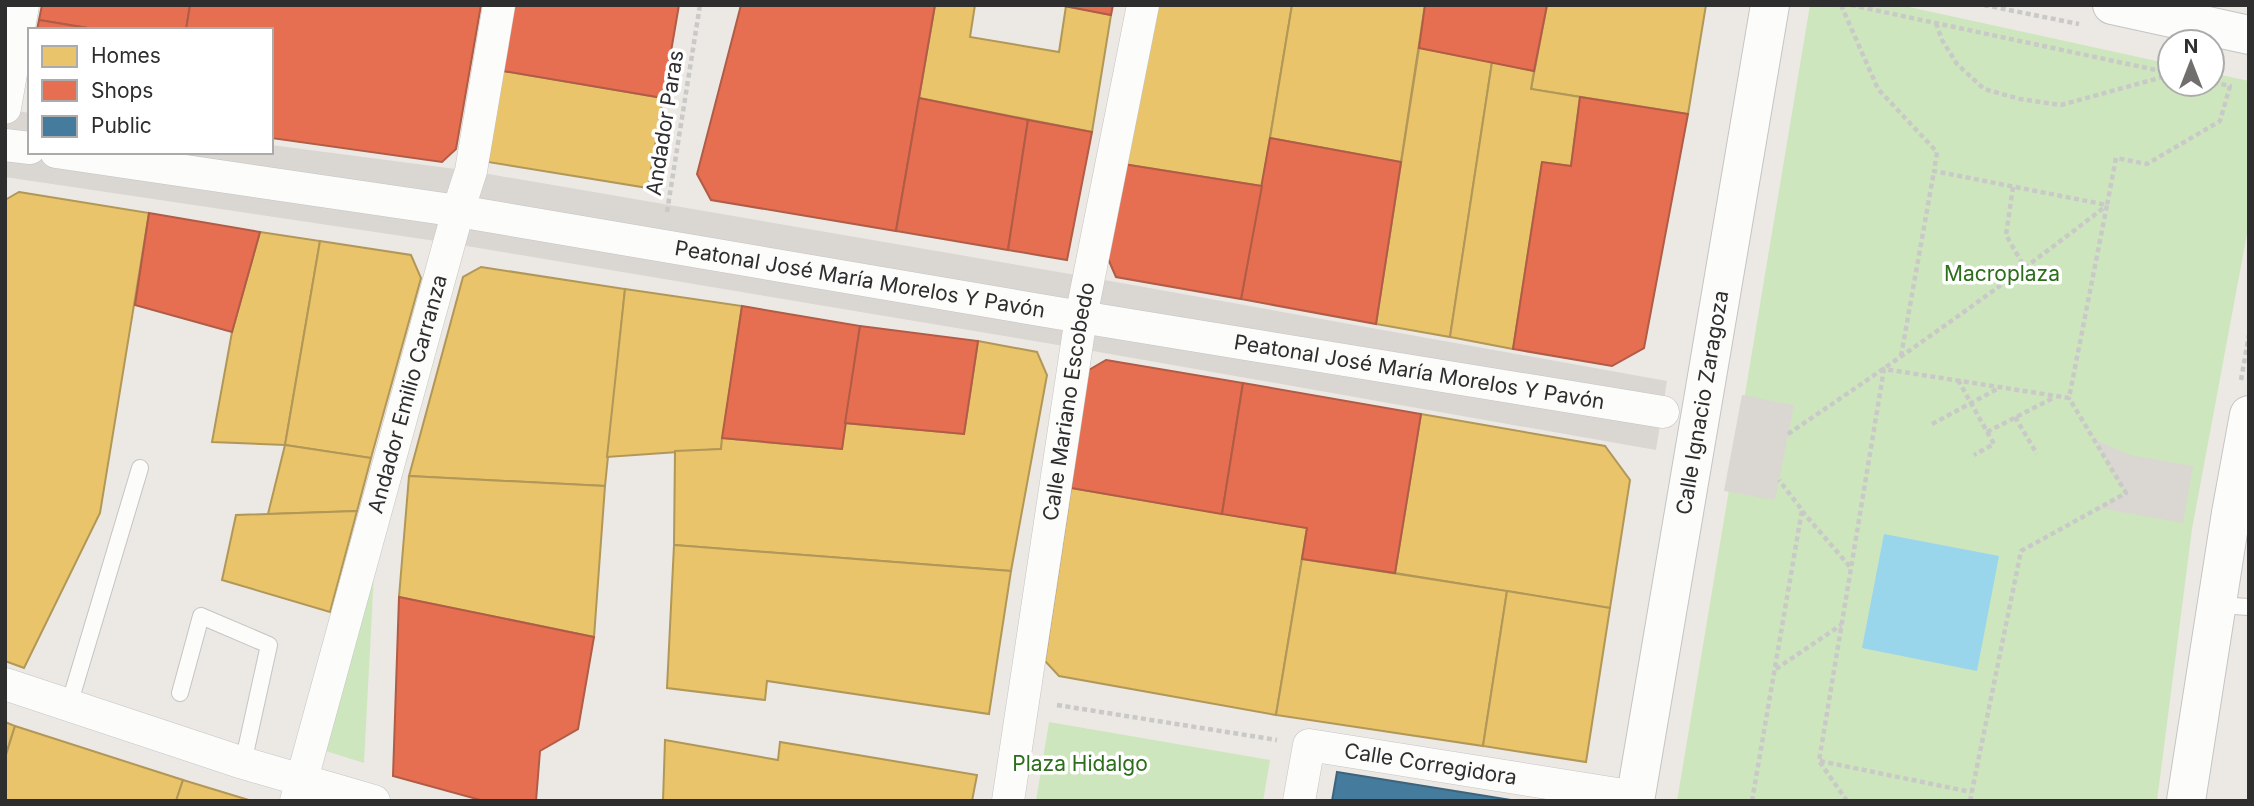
<svg xmlns="http://www.w3.org/2000/svg" width="2254" height="806" font-family="Inter,sans-serif">
<style>
.green{fill:#cee6be}
.plaza{fill:#dad6d2}
.water{fill:#99d6ec}
.homes{fill:#e9c46a;stroke:#b19758;stroke-width:2}
.shops{fill:#e76f51;stroke:#b05c46;stroke-width:2}
.public{fill:#457b9d;stroke:#3e647c;stroke-width:2}
.lines{fill:none;stroke-linecap:round;stroke-linejoin:round}
.lane-casing{stroke:#c5c4c5;stroke-width:18}
.street-casing{stroke:#c5c4c5;stroke-width:33}
.secondary-casing{stroke:#c5c4c5;stroke-width:40}
.path{stroke:#c9c9c8;stroke-width:4.5;stroke-dasharray:5 3.5;stroke-linecap:butt}
.lane{stroke:#fcfcfb;stroke-width:16}
.street{stroke:#fcfcfb;stroke-width:32}
.secondary{stroke:#fcfcfb;stroke-width:38}
.labels{text-anchor:middle;stroke-width:7;stroke-linejoin:round;paint-order:stroke}
.street-label{font-size:21px;fill:#2e2e2e;stroke:#fff}
.park-label{font-size:21px;fill:#2c6e1b;stroke:#fff}
</style>
<rect width="100%" height="100%" fill="#ece8e4"/>
<g class="green">
<path d="M1810,5H1900L2170,64V84H2212V73L2249,81V223L2192,529L2157,801H1677Z"/>
<path d="M374,573L364,763L326,751Z"/>
<path d="M1049,722L1270,760L1263,801H1036Z"/>
</g>
<g class="plaza">
<path d="M5,109L30,113V152H271V145L471,171L1088,277L1667,381L1656,450L1076,348L449,243L5,177Z"/>
<path d="M1742,395L1794,405L1775,500L1724,491Z"/>
<path d="M2095,440L2130,455L2193,466L2183,523L2099,508L2126,493Z"/>
</g>
<path class="water" d="M1884,534L1999,556L1977,671L1862,648Z"/>
<g class="homes">
<path d="M935,5H975L970,37L1059,52L1066,6L1111,15L1092,132L919,98Z"/>
<path d="M1155,5H1292L1262,186L1123,164Z"/>
<path d="M1292,5H1425L1401,162L1270,138Z"/>
<path d="M1547,5H1706L1688,114L1531,89Z"/>
<path d="M1419,48L1492,62L1450,337L1376,324Z"/>
<path d="M1492,62L1534,71L1531,89L1580,97L1571,166L1542,162L1513,349L1450,337Z"/>
<path d="M503,71L663,98L648,188L488,162Z"/>
<path d="M19,192L149,213L100,513L24,668L5,661V200Z"/>
<path d="M260,232L320,241L285,445L212,442L232,332Z"/>
<path d="M320,241L411,255L421,278L371,458L285,445Z"/>
<path d="M481,267L625,289L605,486L409,476L463,277Z"/>
<path d="M625,289L742,306L721,449L607,457Z"/>
<path d="M978,341L1037,352L1047,375L1011,571L674,545L675,451L721,449L722,438L842,449L845,423L964,434Z"/>
<path d="M1421,414L1605,446L1630,480L1610,608L1395,573Z"/>
<path d="M285,445L371,458L357,511L268,514Z"/>
<path d="M409,476L605,486L594,637L399,597Z"/>
<path d="M1071,488L1307,528L1276,715L1059,676L1045,661Z"/>
<path d="M357,511L330,612L222,580L236,515Z"/>
<path d="M674,545L1011,571L989,714L767,681L765,700L667,688Z"/>
<path d="M1302,559L1507,591L1483,746L1276,715Z"/>
<path d="M1507,591L1610,608L1586,762L1483,746Z"/>
<path d="M5,722L15,726L5,757Z"/>
<path d="M15,726L183,780L176,801H5V758Z"/>
<path d="M665,740L778,760L780,742L977,775L972,801H663Z"/>
<path d="M183,780L252,801H176Z"/>
</g>
<g class="shops">
<path d="M42,5H190L186,30H100L39,20Z"/>
<path d="M190,5H481L456,149L442,162L271,138V30H186Z"/>
<path d="M513,5H679L663,98L503,71Z"/>
<path d="M741,5H935L896,231L711,200L697,174Z"/>
<path d="M1059,5H1113L1111,15Z"/>
<path d="M1425,5H1547L1534,71L1419,48Z"/>
<path d="M39,20L100,30H37Z"/>
<path d="M1580,97L1688,114L1644,348L1612,366L1513,349L1542,162L1571,166Z"/>
<path d="M919,98L1028,120L1008,250L896,231Z"/>
<path d="M1028,120L1092,132L1067,260L1008,250Z"/>
<path d="M1270,138L1401,162L1376,324L1241,299Z"/>
<path d="M1123,164L1262,186L1241,299L1116,277L1105,252Z"/>
<path d="M149,213L260,232L232,332L135,305Z"/>
<path d="M742,306L860,326L842,449L722,438Z"/>
<path d="M860,326L978,341L964,434L845,423Z"/>
<path d="M1106,360L1243,383L1222,514L1071,488L1087,371Z"/>
<path d="M1243,383L1421,414L1395,573L1302,559L1307,528L1222,514Z"/>
<path d="M399,597L594,637L578,729L540,751L536,801H484L393,776Z"/>
</g>
<path class="public" d="M1337,772L1517,801H1332Z"/>
<g class="lines">
<defs>
<g id="lane">
<path d="M2218,605L2249,607"/>
<path d="M180,693L201,616L269,645L243,763"/>
<path d="M69,705L140,468"/>
</g>
<g id="street">
<path d="M5,108L23,5"/>
<path d="M5,145L30,148"/>
<path id="s1" d="M56,152L458,211L1081,317L1663,412"/>
<path d="M5,684L243,763L374,801"/>
<path id="s2" d="M296,801L458,211L471,171L499,5"/>
<path id="s3" d="M1008,801L1081,317L1143,5"/>
<path id="s4" d="M1299,801L1309,745L1636,797"/>
</g>
<g id="secondary">
<path d="M2112,5L2249,35"/>
<path id="s5" d="M1635,801L1770,5"/>
<path d="M2186,801L2231,513L2249,415"/>
</g>
</defs>
<use href="#lane" class="lane-casing"/>
<use href="#street" class="street-casing"/>
<use href="#secondary" class="secondary-casing"/>
<g class="path">
<path d="M1841,5L1878,89L1937,152L1934,171L2107,205L2116,158L2147,164L2220,121L2230,86L2212,82"/>
<path d="M1851,5L2170,73"/>
<path d="M1984,5L2079,24"/>
<path d="M1936,23L1942,40L1957,64L1984,89L2020,99L2061,105L2170,75"/>
<path d="M2013,187L2006,235L2025,268"/>
<path d="M667,212L700,5"/>
<path d="M1901,356L1934,171"/>
<path d="M1958,380L1994,444L1974,455"/>
<path d="M2241,380L2249,335"/>
<path d="M2015,417L2037,454"/>
<path d="M1932,424L1999,388"/>
<path d="M1987,432L2055,397"/>
<path d="M1788,434C1896,361 2003,286 2106,206"/>
<path d="M1802,511L1851,568"/>
<path d="M1776,669L1841,625"/>
<path d="M1057,705L1277,740"/>
<path d="M1820,761L1971,792"/>
<path d="M1752,801L1802,510L1779,480"/>
<path d="M1847,801L1819,761L1884,369L2069,398L2107,205"/>
<path d="M1970,801L2021,551L2126,493L2069,398"/>
</g>
<use href="#lane" class="lane"/>
<use href="#street" class="street"/>
<use href="#secondary" class="secondary"/>
</g>
<g class="labels">
<g class="street-label">
<text transform="translate(665 123) rotate(-81)" y="7">Andador Paras</text>
<text dy="7" stroke="none"><textPath href="#s1" startOffset="814">Peatonal José María Morelos Y Pavón</textPath></text>
<text dy="7" stroke="none"><textPath href="#s1" startOffset="1381">Peatonal José María Morelos Y Pavón</textPath></text>
<text dy="7" stroke="none"><textPath href="#s2" startOffset="422">Andador Emilio Carranza</textPath></text>
<text dy="7" stroke="none"><textPath href="#s3" startOffset="404">Calle Mariano Escobedo</textPath></text>
<text dy="7" stroke="none"><textPath href="#s5" startOffset="404">Calle Ignacio Zaragoza</textPath></text>
<text dy="7" stroke="none"><textPath href="#s4" startOffset="180">Calle Corregidora</textPath></text>
</g>
<g class="park-label">
<text x="2002" y="281">Macroplaza</text>
<text x="1080" y="771">Plaza Hidalgo</text>
</g>
</g>
<rect width="2254" height="806" fill="none" stroke="#2e2e2e" stroke-width="14"/>
<rect x="28" y="28" width="245" height="126" fill="#ffffff" stroke="#ababab" stroke-width="2"/>
<rect x="42" y="46" width="35" height="21" fill="#e9c46a" stroke="#ababab" stroke-width="2"/>
<text x="91" y="63" font-size="21" fill="#2e2e2e">Homes</text>
<rect x="42" y="80" width="35" height="21" fill="#e76f51" stroke="#ababab" stroke-width="2"/>
<text x="91" y="98" font-size="21" fill="#2e2e2e">Shops</text>
<rect x="42" y="116" width="35" height="21" fill="#457b9d" stroke="#ababab" stroke-width="2"/>
<text x="91" y="133" font-size="21" fill="#2e2e2e">Public</text>
<g transform="translate(2191 63)"><circle r="33" fill="#ffffff" stroke="#ababab" stroke-width="2"/>
<path d="M0-5L12 26L0 18L-12 26Z" fill="#706f6e"/>
<text y="-10" font-size="19" font-weight="bold" text-anchor="middle" fill="#2e2e2e">N</text>
</g>
</svg>
